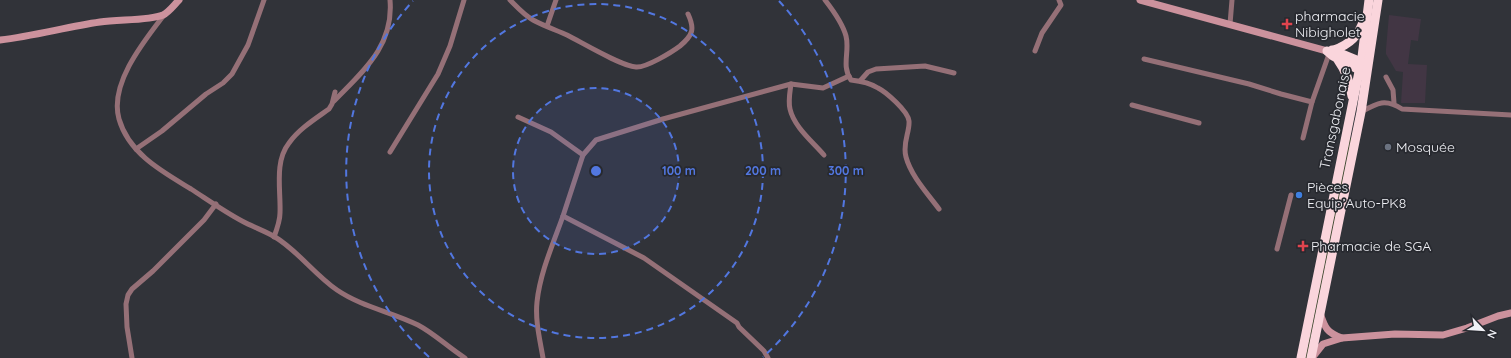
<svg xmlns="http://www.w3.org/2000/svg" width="1511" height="358" font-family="Quicksand,sans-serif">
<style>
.commercial{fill:#423644}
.grass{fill:url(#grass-tufts)}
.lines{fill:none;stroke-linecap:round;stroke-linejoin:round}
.street{stroke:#957077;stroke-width:5}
.secondary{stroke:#cc929d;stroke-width:7}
.highway{stroke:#fad5dc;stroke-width:9}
.ring{fill:none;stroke:#5277e0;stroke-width:2;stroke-dasharray:7 5}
.health-dot{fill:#e0444e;stroke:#27292f;stroke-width:1.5}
.worship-dot{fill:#6b7280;stroke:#27292f;stroke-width:1.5}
.shop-dot{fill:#3f7fe0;stroke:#27292f;stroke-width:1.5}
.labels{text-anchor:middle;stroke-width:3.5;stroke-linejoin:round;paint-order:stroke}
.poi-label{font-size:14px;fill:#f1f2f7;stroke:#27292f;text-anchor:start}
.street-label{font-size:14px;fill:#f1f2f7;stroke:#27292f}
.centre{fill:#5277e0;stroke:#27292f;stroke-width:2}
.ring-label{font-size:12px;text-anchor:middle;font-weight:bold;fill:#5277e0;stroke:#27292f;stroke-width:3.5;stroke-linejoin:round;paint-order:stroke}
</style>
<defs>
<pattern id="grass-tufts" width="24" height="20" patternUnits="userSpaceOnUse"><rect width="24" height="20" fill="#3a452b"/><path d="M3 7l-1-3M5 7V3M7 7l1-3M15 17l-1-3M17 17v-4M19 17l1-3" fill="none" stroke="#57604a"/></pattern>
</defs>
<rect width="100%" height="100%" fill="#313339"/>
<path class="commercial" d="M1389,15L1421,19L1418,41L1411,40L1408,64L1427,65L1425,103H1401L1403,72L1396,71L1386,54V49Z"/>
<path class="grass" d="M1349,138H1352L1308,358H1304Z"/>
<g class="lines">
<g class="street">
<path d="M510,0C517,7 524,15 533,20C544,26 556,30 567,35C583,43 621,66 636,67C646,68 672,52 680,46C693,35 695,29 688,14"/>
<path d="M825,0C832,9 843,25 846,36C850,51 841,66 851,80C860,81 870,83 878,88C886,92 908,111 909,121C910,132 902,143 906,157C911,176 928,194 939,209"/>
<path d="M164,15C144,41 109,84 119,119C129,154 163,172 191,189C208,200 225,212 242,221C253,227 265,231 275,237C297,250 315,275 337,290C362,307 392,312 418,325C435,334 449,348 465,358"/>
<path d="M1230,24L1232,0"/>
<path d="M547,26L556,0"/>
<path d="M1035,51L1042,33L1061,5L1059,0"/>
<path d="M1144,59L1249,84L1281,94L1312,102"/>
<path d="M1386,77L1393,90L1394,103"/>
<path d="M860,81L868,72L876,69L925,66L954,73"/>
<path d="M791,84C790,92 788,101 790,109C794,127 813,142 824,155"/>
<path d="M334,101C363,71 394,46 390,0"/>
<path d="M1132,105L1199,123"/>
<path d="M1361,112C1377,103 1385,98 1402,109L1511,115"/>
<path d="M518,117L551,132L583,155"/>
<path d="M1303,138L1312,102L1329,54"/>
<path d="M136,149L162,131L206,94L223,83L232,74L248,45L264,0"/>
<path d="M390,152L438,74L450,46L464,0"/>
<path d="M274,237C277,229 280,221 280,213C281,191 274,162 289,143C299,129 315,119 329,109L332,104L335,92"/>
<path d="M1277,249L1291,195"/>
<path d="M132,358L127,327L126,304L128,295L132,289L153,271L204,220L216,204"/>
<path d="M543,358C540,340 535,321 537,302C540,273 553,244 563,216"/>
<path d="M768,358L764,351L739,327L737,323L644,258L563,216L583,155L596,140L663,119L791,84L823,88L849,76"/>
</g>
<g class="secondary">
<path d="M1140,0L1327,51"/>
<path d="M0,40C34,36 66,27 100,22C118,19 148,21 163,15C169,12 174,5 179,0"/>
<path d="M1320,313C1325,328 1327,333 1342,338"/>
<path d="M1312,358L1323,344L1342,338L1395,334L1443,335L1467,328L1498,316L1511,313"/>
</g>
<g class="highway">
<path d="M1332,50L1366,64"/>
<path d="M1334,50C1350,44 1359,36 1364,19"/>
<path d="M1327,51L1333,56L1365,73"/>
<path d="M1338,60C1346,71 1350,82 1352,96"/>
<path d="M1301,358L1362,57L1369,0"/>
<path d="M1311,358L1361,112L1378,0"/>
</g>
</g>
<circle cx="596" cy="171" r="83" fill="#5277e0" fill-opacity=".12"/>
<g class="ring">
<circle cx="596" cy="171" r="83"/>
<circle cx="596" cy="171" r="167"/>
<path d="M429 357A250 250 0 0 1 413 1M779 1A250 250 0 0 1 763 357"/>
</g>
<g class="health-dot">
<path d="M1285 18h4v4h4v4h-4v4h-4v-4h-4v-4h4z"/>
<path d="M1301 240h4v4h4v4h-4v4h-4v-4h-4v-4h4z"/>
</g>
<circle class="worship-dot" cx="1388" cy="147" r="4"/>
<circle class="shop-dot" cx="1299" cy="195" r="4"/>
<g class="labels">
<g class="poi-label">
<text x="1295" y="21">pharmacie<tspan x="1295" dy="16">Nibigholet</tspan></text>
<text x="1396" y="152">Mosquée</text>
<text x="1307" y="192">Pièces<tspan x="1307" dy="16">Equip’Auto-PK8</tspan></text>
<text x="1311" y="251">Pharmacie de SGA</text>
</g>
<g class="street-label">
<text transform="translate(1335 118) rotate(-78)" y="5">Transgabonaise</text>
</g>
</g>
<circle cx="596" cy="171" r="6" class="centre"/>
<g class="ring-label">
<text x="679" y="175">100 m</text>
<text x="763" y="175">200 m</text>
<text x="846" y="175">300 m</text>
</g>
<g transform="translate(1483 330) rotate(115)" stroke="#27292f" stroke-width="3" paint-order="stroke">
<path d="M0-3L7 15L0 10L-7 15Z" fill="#f1f2f7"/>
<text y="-6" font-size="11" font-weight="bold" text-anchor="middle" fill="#f1f2f7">N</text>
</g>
</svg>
